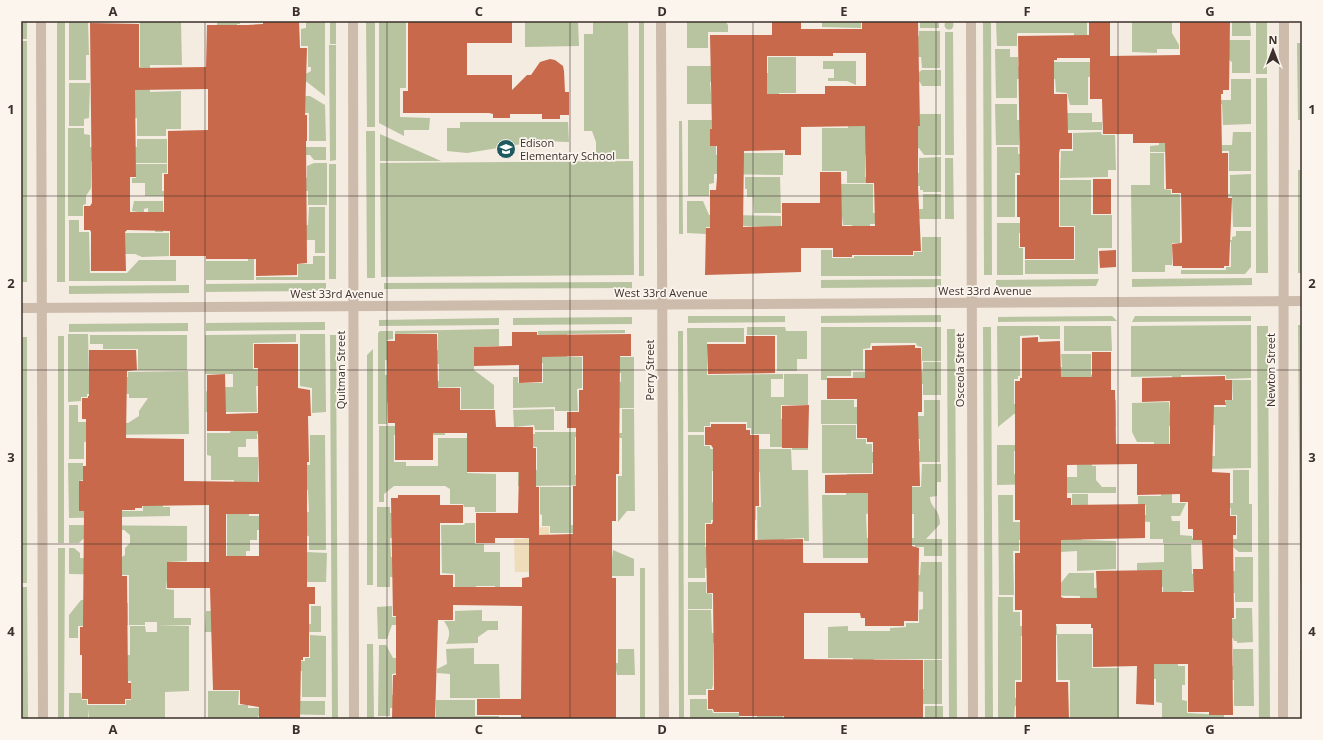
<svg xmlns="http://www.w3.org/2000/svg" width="1323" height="740" font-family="'Open Sans',sans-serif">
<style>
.green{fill:#b8c4a0}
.sand{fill:#efdcb8}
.building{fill:#c8694b;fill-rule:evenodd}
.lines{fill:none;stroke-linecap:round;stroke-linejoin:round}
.minor{stroke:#cdbbac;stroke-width:10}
.grid{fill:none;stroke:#3b302b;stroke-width:1;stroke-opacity:0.55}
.labels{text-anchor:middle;stroke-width:3.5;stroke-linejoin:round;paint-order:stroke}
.poi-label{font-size:11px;fill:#3b302b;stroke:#fbf5ee;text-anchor:start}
.street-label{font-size:11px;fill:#3b302b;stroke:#fbf5ee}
.neatline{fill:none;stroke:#3b302b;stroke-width:1.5}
.grid-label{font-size:13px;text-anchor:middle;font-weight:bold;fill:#3b302b}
</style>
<rect width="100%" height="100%" fill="#f4ebe1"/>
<g class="green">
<circle cx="949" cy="25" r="4.5"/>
<rect x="21" y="21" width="6" height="18"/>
<rect x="57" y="21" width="8" height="261"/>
<path d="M69,21H88L89,55H86V80H69Z"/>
<path d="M134,21H181L182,65H150V77L128,67H140V22Z"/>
<path d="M217,21H240V24H237V38H217Z"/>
<path d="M306,21H325V96L303,79L302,76L311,71V67H308V46H301V29L306,28Z"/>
<rect x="330" y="21" width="6" height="23"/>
<path d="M366,21H375V127H367Z"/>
<path d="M379,21H406V88H400V117L430,118L429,130H404V136L379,123Z"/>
<path d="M525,21H578L579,46L525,47Z"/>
<path d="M593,21H628L629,159H596V142L592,131H584V34H593Z"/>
<rect x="639" y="21" width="5" height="255"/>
<path d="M687,21H725L728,25V32H708V48H687Z"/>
<path d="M822,21H861V28L822,27Z"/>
<rect x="920" y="21" width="19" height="7"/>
<path d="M983,21H991L992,275H984Z"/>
<path d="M996,21H1087V54H1074V33H1017V46H997Z"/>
<path d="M1172,21V33L1179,45V49H1157V53L1132,52V22Z"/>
<path d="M1232,21H1250L1251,36H1232Z"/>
<rect x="1256" y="21" width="11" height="53"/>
<path d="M919,31H940V68H922L921,57H882L915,36H919Z"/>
<path d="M945,32H953L954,155H945Z"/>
<path d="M1227,40H1250V73H1232V62L1227,59Z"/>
<rect x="21" y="41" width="6" height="241"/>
<path d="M1297,43H1302V120H1298Z"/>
<path d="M329,45H336V160L330,161Z"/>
<path d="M995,49H1010V57H1018V66H1035L1036,62H1114V76L1088,77V105H1070L1067,93L1056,92L1055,79H1017V98H996Z"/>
<path d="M768,57H796V93H779V95L739,94L741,73H768Z"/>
<path d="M823,61H856V85L847,81H828V78H834V69H823Z"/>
<path d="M687,66H737L739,82H710L712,104H687Z"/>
<path d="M922,70H941V86H922L920,82H908L907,75H919V72Z"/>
<path d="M1256,78H1267L1268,273H1256Z"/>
<path d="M132,79H150V92L181,91V129H166V136H137V118H91Z"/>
<path d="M1231,79H1251V124L1223,125L1222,104H1185V100H1231Z"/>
<path d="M69,83H90L89,118L84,119V126H69Z"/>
<path d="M302,96H310L325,105L326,141H309V113H260Z"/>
<path d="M848,104L865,121V130H874L865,156V177H870V183H847V171H822V128H848Z"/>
<path d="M995,104H1017V120H1066L1067,113H1092V122H1102V130H1063L1020,127L1019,145H996Z"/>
<path d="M1159,106L1171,152H1150V146L1159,145Z"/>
<path d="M920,114H941V155H924L919,148H912V126H920Z"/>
<path d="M688,120H737L720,128L710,129V146H716V155H741V153H783V175L714,174V183L709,184V196H688Z"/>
<path d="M679,121H682L683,234H679Z"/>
<path d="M460,122H568L569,142L541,141L467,153L447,151V128H460Z"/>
<path d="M68,128H84V134L90,135V147H129V161H91V188L86,196V204L83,205V216H68Z"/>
<path d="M366,131H375V278H367Z"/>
<path d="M1101,132L1102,135H1115L1116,170H1108V177L1060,178L1061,151H1073V133Z"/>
<path d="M1233,132H1251V171H1229V151H1222V145H1232Z"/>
<path d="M380,134L441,161H380Z"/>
<path d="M137,139H167V163H135L130,147H137Z"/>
<path d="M289,147H326V160H314L310,155H302Z"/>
<path d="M997,147H1018V154H1058V173H1015V217H997Z"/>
<path d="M1150,153H1164V189L1171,190V194H1180V243H1172V265H1165V272H1132L1131,185H1150Z"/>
<path d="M941,157V192H923V190H920V186H915V173H919V158Z"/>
<path d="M945,158H953L954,219H945Z"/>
<path d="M633,161L634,275L381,277L380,163Z"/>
<path d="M314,163H327V205H308V191H300L302,178H307V166Z"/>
<path d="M136,164H167V173H162V191H186V196H145V183H132V178H136Z"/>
<rect x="329" y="164" width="7" height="115"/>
<rect x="1298" y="170" width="4" height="103"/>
<path d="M1251,174V227H1233L1232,196H1182V194H1230V175Z"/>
<path d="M745,177H780L781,213H754L753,197H747V189H745Z"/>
<path d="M1060,180H1091V215H1112V248H1098V274H1025V260H1075V226H1060Z"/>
<path d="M841,184H873V213H899V224H870V228L852,254V225H843L842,217H822Z"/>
<path d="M923,194H941V219H912L916,209H923Z"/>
<path d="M134,201H163V232H155V214L148,212V208L144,209V213L132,211Z"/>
<path d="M687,201H703L709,215H712V227H706V234L687,233Z"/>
<path d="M309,207H325V253H315V240H299L300,225H308Z"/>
<path d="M735,215L781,216V228L728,225Z"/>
<path d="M69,220H79V232H89L90,273H127L139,260H176V281H69Z"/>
<path d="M997,223H1023V233H1019V248H1023V275H997Z"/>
<path d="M1236,231H1251V267L1245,274H1181V270H1226V267H1231V242L1225,240H1232V237L1236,236Z"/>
<path d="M124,233H169V256L142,257L135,254H125Z"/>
<path d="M248,234H254V280H206V261H248Z"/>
<path d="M922,237H941V276H821V250H832V258H854V256H914V252H922Z"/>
<path d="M313,256H325V280H256V277H298V264H313Z"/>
<path d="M1252,278V285L1132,287V279Z"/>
<path d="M941,279V287L821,288V280Z"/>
<path d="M1099,279L1096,286L996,287V280Z"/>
<path d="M632,282V288L384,289V283Z"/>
<path d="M326,283V291L206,292V284Z"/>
<path d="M189,285V293L69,294V286Z"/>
<path d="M941,315V322L821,323V316Z"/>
<path d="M688,316H785V322L688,323Z"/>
<path d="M1112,316L1117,321L998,322V317Z"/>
<path d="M1135,316H1251V321L1132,322Z"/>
<path d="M632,317V324L513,325V318Z"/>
<path d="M499,318V325L379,326V320Z"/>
<path d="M325,322V330L206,331V323Z"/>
<path d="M188,323V331L69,332V324Z"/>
<path d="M1251,325V378L1226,379V375H1181V385H1172V376L1131,377V326Z"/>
<path d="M1298,325H1302V582H1300Z"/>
<path d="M997,326H1060V339H1040L1039,335L1020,336V376H1018V379H1014V404H1019V414H1014L998,427Z"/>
<path d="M1064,326H1111L1112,351H1064Z"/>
<path d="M1257,326H1268L1270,719H1259Z"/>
<path d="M747,327H785L786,331H807V359H797V371H777V335H747Z"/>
<path d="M821,327H941V361H922V347L917,346L916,343H871L870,348L863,349V370H851V376H827V380H821Z"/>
<path d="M983,327H991L993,719H985Z"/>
<path d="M687,328H744V342H707V375L783,374V379H771V397H784V374H808V405H781V419L790,420L808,427V450H792V447H770V434H751V428H747V422H710V426H704V432H688Z"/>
<path d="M499,329V346L474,347V370L494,385V409H461V387L394,388V402L387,403V424H378V333L380,331H393V339L387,340V355H392V360H385V375H394V381H439V364H433V350H438V333L395,334V331Z"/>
<path d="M947,329H955L957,719H949Z"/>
<path d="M625,330V333L567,334V357H582V388L577,389L578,411H555V407L513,408V377H518V383H543V363H539L538,331Z"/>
<path d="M678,331H683L684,719H679Z"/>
<path d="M68,334H88L89,377H128V372L188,371L189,434L91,435V441L84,442V459H69V405H78V422H87V423H128L139,416V411L148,398H129V394H87V397H81V401L68,402Z"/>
<path d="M296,334V342L253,343V369L266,370L297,386H256L257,412H206V392L209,387H233V374H205V335Z"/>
<path d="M300,334H325L326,412L312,413V388L300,386Z"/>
<path d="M90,335H187V370H138V349H103V344H90Z"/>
<path d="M330,335H336L338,719H332Z"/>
<rect x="58" y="336" width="6" height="207"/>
<rect x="21" y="337" width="6" height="246"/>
<path d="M373,349V585H367V355Z"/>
<path d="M1061,354H1091V375H1106L1092,400H1116V427H1082L1065,377H1023L1022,367H1062Z"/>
<path d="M609,357H634V408H615L616,382H621V373L616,372Z"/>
<path d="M923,362H941V395H923V384H871L853,395V372L923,371Z"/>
<path d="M1232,380H1251V468L1159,470V456H1215V425H1178L1183,407H1226V400H1233Z"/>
<path d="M821,400H854V407H868L872,424H821Z"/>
<path d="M924,400H940V462H902L910,451H920V439H914L874,416H924Z"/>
<path d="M1169,402L1171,426H1169V454H1154V442H1137L1132,432V403Z"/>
<path d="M554,409V430H535L534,425L514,427L513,410Z"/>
<path d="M622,409H634L635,511H627L618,522V476H622V438H585V433H622Z"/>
<path d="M822,425H856V439H866V444H872V452H883V463H872V473H822Z"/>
<path d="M379,426H445V435H394V462H406V466H438V438H467V473L496,474V512H475V507H464L463,504H450V489L445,486H394L384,494V502H379Z"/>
<path d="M231,430H262V434H257V439H246V447H238V457H258V486H234V480H211V456L207,455V433H230Z"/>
<path d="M535,432H583V437H575V475H615V485L518,486V470H537V447L517,446L524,434H535Z"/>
<path d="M310,435H325L326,550H309V536L301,535L303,512H309L308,490H302L259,465H310Z"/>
<path d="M688,435H704V446H710V449H755V471H712V502L715,503V506H756V520H711V523H705V547H711V568H705V578H688Z"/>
<path d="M1092,436V466H1096V480L1102,487H1116V493H1050L1064,477H1077V441Z"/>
<path d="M997,445H1020V451H1014V474H1020L1047,484L997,485Z"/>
<path d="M756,449H791L792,470H808L809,541H804V538L784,539L785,562H804V583L758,565L757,507H761L760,472H757Z"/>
<path d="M68,463H83V480L79,481V511H143V481L163,494V507H170V516L69,518Z"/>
<path d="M922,464H941V482H937V496L930,497C930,508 940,508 940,524L926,539H942V556H924V547H915V545H874V538H914V514H874L910,487H921Z"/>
<path d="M1233,470H1249V504H1252V552H1239L1228,543V539H1237V515H1231V508L1226,507V503H1233Z"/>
<path d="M1161,472L1172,486V503H1186L1180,516H1171L1172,521H1180V535L1192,536V538H1226V543H1163V539H1150V522L1132,521V515H1146V505H1138V496H1161Z"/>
<path d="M847,474H872L873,513L866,514L867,538H873V558H823L822,495H846Z"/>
<path d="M249,487V516H282L299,530H257V540H250V551H246V559L227,561V507Z"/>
<path d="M540,487H571V525L578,526V533H550V526H542V515L540,514Z"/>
<path d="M1072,494H1088V523H1082V540L1116,541V569L1077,571V551L1061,552L1055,526L1072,508Z"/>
<path d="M998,495H1013V522H1020V524L1024,525V539L1019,540V551H1013L1014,595H999Z"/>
<path d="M377,507H390V513H397V538H390L391,557H396L397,577H390V587H377Z"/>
<path d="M465,523H475V544H484V552H500V598H495V586H476L475,596H455V574L442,573L441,525H464Z"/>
<path d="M69,525L187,526V561L169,562L166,589L174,590V618H191V625H157V622H145V625H129V575L69,574V548H74L80,553V558L122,560V557L125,555V548L130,543V535L124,530H88L87,539H83L79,543H69Z"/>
<path d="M1164,544H1191L1192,574H1230V571H1235V557H1253V602H1235V593H1230V591H1182V595L1163,609V587H1137V563L1164,562Z"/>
<path d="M58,548H65L64,719H58Z"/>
<path d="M613,550L634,559V576H583V559H612Z"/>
<path d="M307,552L327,553L326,582H304Z"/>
<path d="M921,562H942V659H874V662L853,660V658H828V627L848,626V631H890V628L906,627V623H919V610L923,609V592L916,591V575H920Z"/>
<rect x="640" y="568" width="5" height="151"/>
<path d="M1069,573H1094V588H1116L1080,623V596L1016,595L1060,584Z"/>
<path d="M688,582H706V593L712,594V609H688Z"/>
<path d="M21,587H27L28,719H21Z"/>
<path d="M998,597H1013V612H1020V626H1057V634H1092V668H1119V719H1070V680H1058L1057,635L1021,636V680H1015V698H1020V706H1015L1014,719H998Z"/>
<path d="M81,600H88L89,603H128V625L78,626V638H69V615Z"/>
<path d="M311,606H321V632H205L206,611H235L254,623L311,624Z"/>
<path d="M392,606V617H398V625H392L387,639H378L377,607Z"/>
<path d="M1236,608H1252L1253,642L1237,643V641H1234L1233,638H1228L1230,619H1236Z"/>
<path d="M482,610V621H498V630H488L478,637V643L446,644C451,634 450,630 444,621H455V611Z"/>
<path d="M688,610H711L712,633H747V643H713V685L712,689H706V695H688Z"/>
<path d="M157,625L189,626V691L165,692V719H89L88,709V719H69V693H81L82,700H87V705H126V700H131V681H127L125,655H130V626H145L146,632H157Z"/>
<path d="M310,635L326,636V697H302V671H264V661H305V658H310Z"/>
<path d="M1178,642V666H1185V685H1182V700L1187,701V713L1224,715V719H1162V703L1156,702V679H1151V657Z"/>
<path d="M367,644H373L374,719H367Z"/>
<path d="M379,645H386L393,658H397L398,673L392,674V695L397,696L396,708H390V716H378Z"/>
<path d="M474,648V664H499L500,698H450V674L437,673V669L447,664L446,649Z"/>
<path d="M618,649H634L635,675H617L616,670H571L599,664L618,663Z"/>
<path d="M1233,649H1253L1254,706H1234V680H1218L1217,667L1233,666Z"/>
<rect x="1300" y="650" width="2" height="69"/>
<path d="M924,660H942V704H873L875,689H924Z"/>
<path d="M757,686L783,701V719H690V699H707V710H712L713,713H739V717H757Z"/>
<path d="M208,691H239L238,705H248V708H273L265,716H258L257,719H208Z"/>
<path d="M436,700H475V716H499V719H436Z"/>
<path d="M292,701H325V715L274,714Z"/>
<rect x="925" y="706" width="18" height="13"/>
</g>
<path class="sand" d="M549,527V552L580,571L515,572L514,539H524V528Z"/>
<g class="building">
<path d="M263,21H299L300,48H307L305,115H307V141H306L307,263L297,264V275L256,276V259H206V256H170V231L127,230L125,232L126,271H91V232L90,230H84V206H90L92,203L90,23L139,24V68L206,67L207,25H248L263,24ZM208,89V130L168,131V174H164V212H130V177H136L135,90Z"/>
<path d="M408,21H512V43H467V75H512V90L527,75H531L540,62L550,59L555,60L563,66L564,71L565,92H569V115H560V119H542V114H510V118H493V114L489,113H403V91H408Z"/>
<path d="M772,21H801V29H862V21H918L920,126H918V187L921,251H913V255H852V257H833V248H801V272L705,275L706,228H710V190H716L717,177V146H710V129H712L710,35H772ZM833,53H866V86H825V94H767V56H833ZM865,126L866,183H874L875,226H842L841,172H820V203H782V226L743,227L744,151L785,150V155H801V127Z"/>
<path d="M1089,21H1110V56L1180,55V21H1230L1229,90H1223V94H1221L1222,153H1228V198H1232L1229,266H1224V268H1182V266H1173L1172,244L1181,243L1182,242L1181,193H1172V189H1166L1165,143H1133V134H1103L1102,99H1090V58H1057V60H1054V94H1067L1068,133H1072V149H1060L1059,153V227H1074V259H1025V247H1020V217H1017V175H1020L1018,36L1089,35Z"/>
<rect x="1093" y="179" width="18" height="35"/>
<path d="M1116,250V267L1100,268L1099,251Z"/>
<path d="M512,332H537V335L631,334V356H620L619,474H616V521H612V578H616V719H521V715H477V699H521L522,606L453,605V620H438L435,719H392L393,675H396V616H393L391,498H398V495H440V505H463V523H440V575H453V587H522V578L529,577V538H495V543H476V513H518L519,472H467V433H433V460H395V423H388L387,361V341H395V334H437L438,388H460V410H495L496,427H533V448H536V487H539V535L573,534V486H576V428H567V412H579V390H583V356L542,357V382L519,383V365L474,366V347L512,346Z"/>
<path d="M746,336H775V373L708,374L707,344H746Z"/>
<path d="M1038,337V342L1060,341L1061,377H1092V352H1111V390H1115L1116,444H1170V401L1142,402V378L1225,376V380H1232V400H1225L1226,405H1214L1212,472L1230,473V516H1236V535H1233L1234,618H1232L1233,715H1209V712H1188V664H1154V705L1136,704L1137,666L1093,667V628H1091V624H1056V682H1068L1069,719H1016V682H1022V610H1015V553H1020V520H1015V381H1020V378H1022V338ZM1137,464V495L1180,494V502H1188V529H1193V540H1202L1203,569H1193L1194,592H1162V570L1096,571L1097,598H1064L1061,597V540L1145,538V504L1071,505V498H1067V465Z"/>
<path d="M254,344H298V388L310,390L311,416H308L309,462H307V587H315V604H309V657H303V660H301L300,719H259V707L240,704V690H213L210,588H167V562H209V505L142,506V508H135V510H122V576H127L128,683H131V699H125V704H88V699H82V655H80V627H83L84,511H79V481H83V466H86V419H82V398H88V396H89V350H136L137,370L127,371L126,438L184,439V481L259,482L258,431H207V375L225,374L226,414L258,413V368H254ZM226,514H259V556H226Z"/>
<path d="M915,345V348H921L922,389V412H918L920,486H912V546L919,548L918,621H904V626H865V618H861L860,613H804V659L923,660V719H784V716H739V712H714L713,709H708V690H714V688L713,593H707L706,546V524H712L713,521V448L711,445H705V427H711V424H746V430H750V435H759V506H755V540L803,539V563H868V493H825V475L873,474V442H867V438H857V399H827V378H865V350H872V346Z"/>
<path d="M809,405L808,448H782V406Z"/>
</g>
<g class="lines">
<g class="minor">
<path d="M41,21L43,719"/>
<path d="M353,21L354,719"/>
<path d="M661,21L664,719"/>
<path d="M971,21L973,719"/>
<path d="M21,308L1302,301"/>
<path d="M1283,719L1284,21"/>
</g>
</g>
<path class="grid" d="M205,21V719M387,21V719M570,21V719M753,21V719M936,21V719M1118,21V719M21,196H1302M21,370H1302M21,544H1302"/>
<defs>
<symbol id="school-disc" viewBox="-11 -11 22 22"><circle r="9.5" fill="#1f5a5e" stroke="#fbf5ee"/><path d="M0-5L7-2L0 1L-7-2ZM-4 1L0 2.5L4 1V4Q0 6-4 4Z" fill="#fff"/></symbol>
</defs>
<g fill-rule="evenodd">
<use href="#school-disc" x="495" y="138" width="22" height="22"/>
</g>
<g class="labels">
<g class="poi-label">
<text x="520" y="147">Edison<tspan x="520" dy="13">Elementary School</tspan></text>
</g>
<g class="street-label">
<text x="985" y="295">West 33rd Avenue</text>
<text x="661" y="297">West 33rd Avenue</text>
<text x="337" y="298">West 33rd Avenue</text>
<text transform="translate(341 370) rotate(-90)" y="4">Quitman Street</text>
<text transform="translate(650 370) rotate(-90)" y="4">Perry Street</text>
<text transform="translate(960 370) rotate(-90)" y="4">Osceola Street</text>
<text transform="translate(1271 370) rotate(-90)" y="4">Newton Street</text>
</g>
</g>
<rect width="1323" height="740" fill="none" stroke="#fbf5ee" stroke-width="44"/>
<g transform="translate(1273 50)" stroke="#fbf5ee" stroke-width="3" paint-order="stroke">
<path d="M0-3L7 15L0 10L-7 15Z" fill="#3b302b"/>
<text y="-6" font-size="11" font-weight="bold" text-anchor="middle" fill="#3b302b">N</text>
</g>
<rect x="22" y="22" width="1279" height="696" class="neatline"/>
<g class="grid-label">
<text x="113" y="16">A</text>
<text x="296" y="16">B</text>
<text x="479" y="16">C</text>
<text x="662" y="16">D</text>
<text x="844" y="16">E</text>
<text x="1027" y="16">F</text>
<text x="1210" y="16">G</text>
<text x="11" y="114">1</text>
<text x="1312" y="114">1</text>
<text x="11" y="288">2</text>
<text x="1312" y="288">2</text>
<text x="11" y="462">3</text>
<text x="1312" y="462">3</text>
<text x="11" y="636">4</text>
<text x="1312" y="636">4</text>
<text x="113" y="734">A</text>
<text x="296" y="734">B</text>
<text x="479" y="734">C</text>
<text x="662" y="734">D</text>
<text x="844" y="734">E</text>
<text x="1027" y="734">F</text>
<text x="1210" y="734">G</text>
</g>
</svg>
